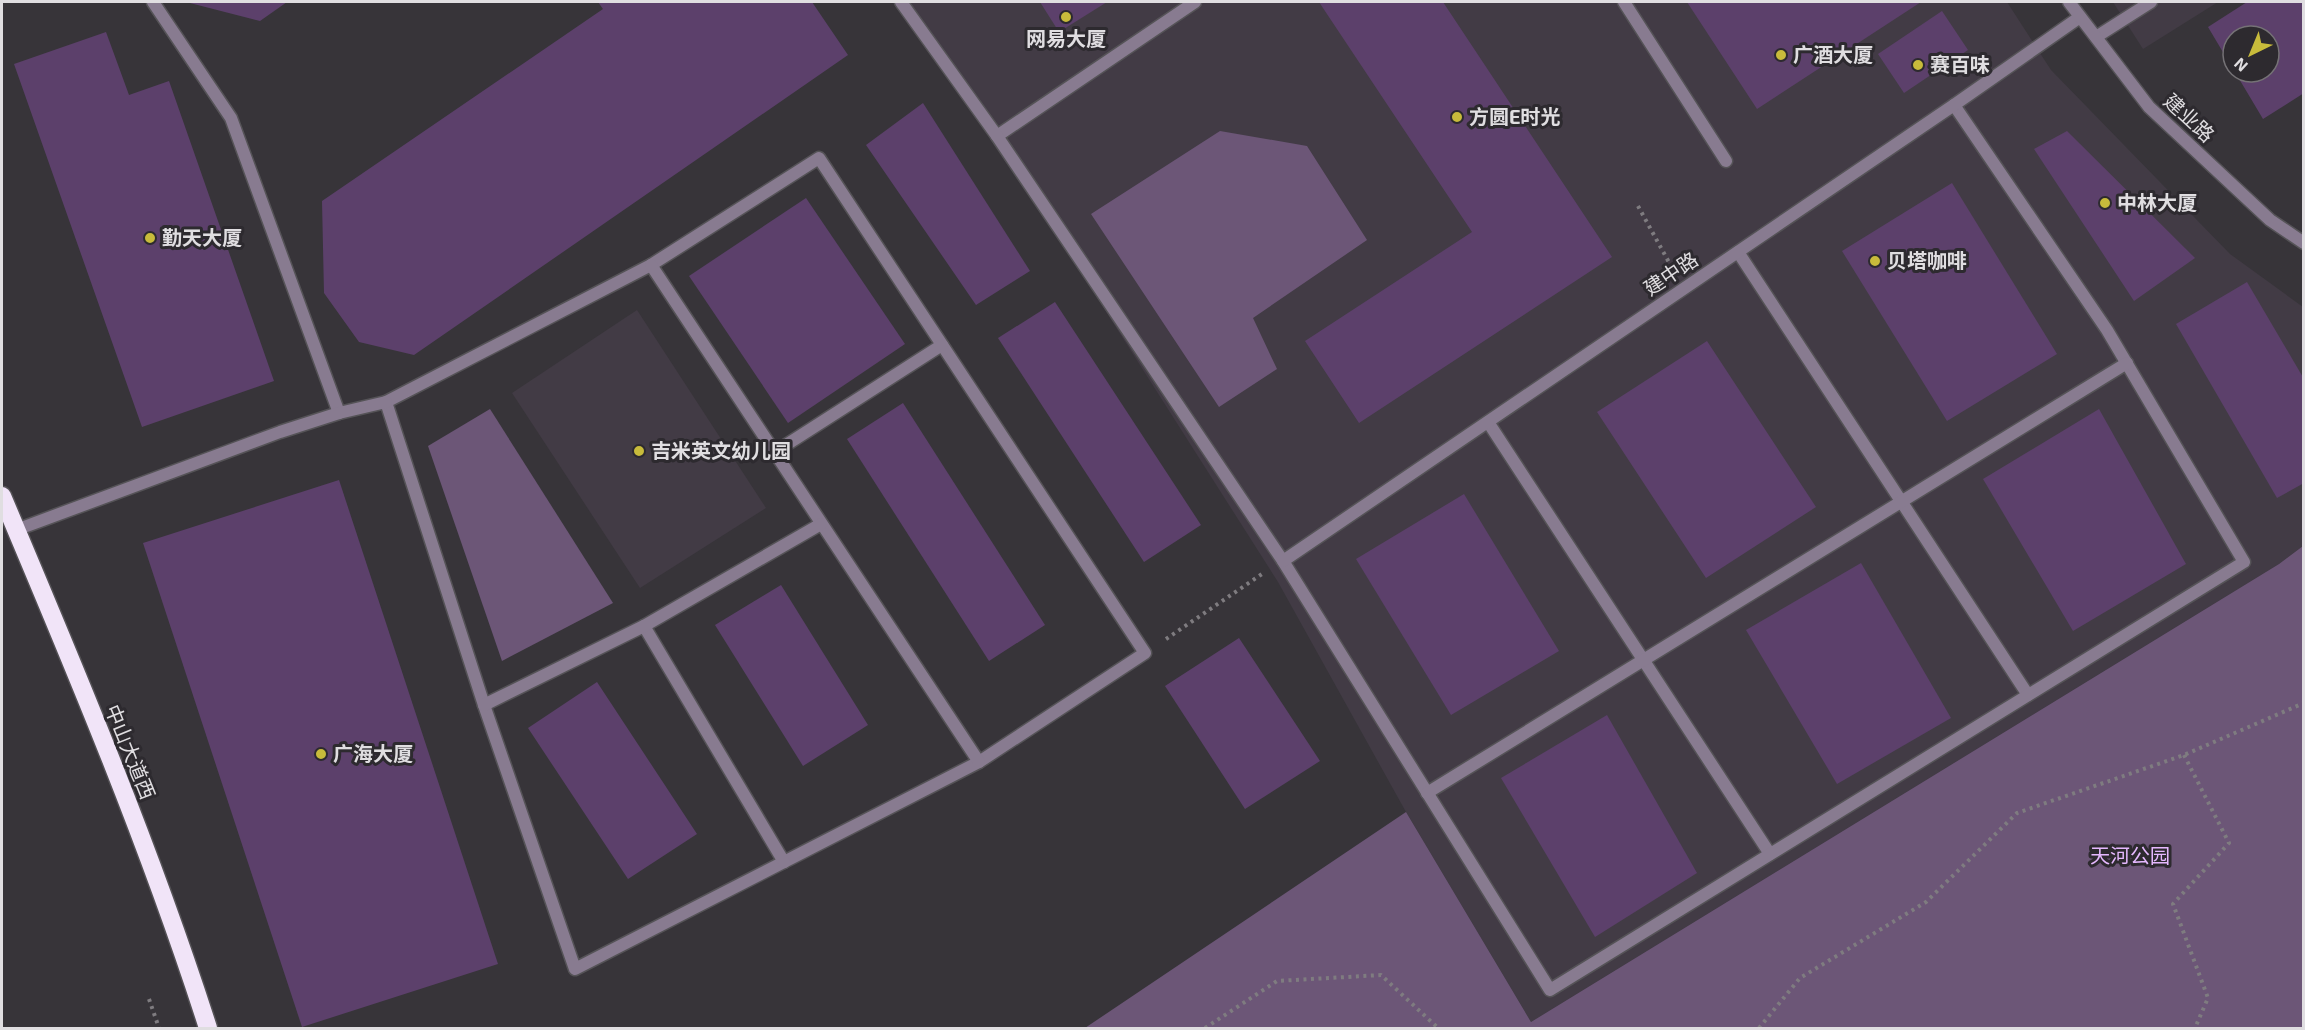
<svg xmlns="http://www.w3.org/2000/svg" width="2305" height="1030" font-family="'Exo 2','Noto Sans SC',sans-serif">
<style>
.built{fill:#423b45}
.green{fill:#6c5677}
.building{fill:#5c406b}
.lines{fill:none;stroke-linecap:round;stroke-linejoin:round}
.lane-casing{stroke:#555357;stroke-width:15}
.street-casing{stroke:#555357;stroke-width:15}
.highway-casing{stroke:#555357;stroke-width:21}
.path{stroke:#7f7c80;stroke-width:4;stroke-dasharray:3 4.5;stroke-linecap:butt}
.lane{stroke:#887b90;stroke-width:12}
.street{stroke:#887b90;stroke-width:12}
.highway{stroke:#f1e4f8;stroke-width:18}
.poi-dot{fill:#c8bb3b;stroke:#2d2a2f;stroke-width:2}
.labels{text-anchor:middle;stroke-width:6;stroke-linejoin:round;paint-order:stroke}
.poi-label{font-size:20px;font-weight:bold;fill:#e0dee1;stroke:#2d2a2f;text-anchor:start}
.street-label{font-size:20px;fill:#e0dee1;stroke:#2d2a2f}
.park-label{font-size:20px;fill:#e5b8fe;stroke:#2d2a2f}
</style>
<rect width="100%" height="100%" fill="#373439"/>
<g class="built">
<path d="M909,2H2007L2051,70L2230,254L2303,307V546L2279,564L1531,1022L1406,812L1278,582Z"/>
<path d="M2113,2H2218L2143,49Z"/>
<path d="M637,310L766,508L640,588L512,393Z"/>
</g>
<g class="green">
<path d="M1220,131L1307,146L1367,240L1253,318L1277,369L1219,407L1091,214Z"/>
<path d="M490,409L613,603L502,661L428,446Z"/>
<path d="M2303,546V1028H1085L1406,812L1531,1022L2279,564Z"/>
</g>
<g class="building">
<path d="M186,2H287L260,21Z"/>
<path d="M598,2H812L848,55L414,355L359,342L324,293L322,201L603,9Z"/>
<path d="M1040,2H1107L1059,32Z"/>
<path d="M1319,2H1443L1612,257L1359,423L1305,341L1472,232Z"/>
<path d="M1687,2H1921L1757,109Z"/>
<path d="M2247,2H2304V93L2263,119L2235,72H2269V36H2233V69L2208,27Z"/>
<path d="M1942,11L1968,50L1904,93L1878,54Z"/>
<path d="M106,32L129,95L169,81L274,381L142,427L14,64Z"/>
<path d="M923,103L1030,271L976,305L866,145Z"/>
<path d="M2067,131L2195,258L2134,301L2034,149Z"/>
<path d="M1952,183L2057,354L1947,421L1842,251Z"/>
<path d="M806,198L905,344L788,423L689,276Z"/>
<path d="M2247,282L2304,379V483L2277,498L2176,324Z"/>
<path d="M1055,302L1201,525L1144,562L998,338Z"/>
<path d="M1707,341L1816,507L1706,578L1597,412Z"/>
<path d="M903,403L1045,625L989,661L847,439Z"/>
<path d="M2099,409L2186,564L2073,631L1983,479Z"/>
<path d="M339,480L498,964L302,1027L143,543Z"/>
<path d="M1464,494L1559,651L1451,715L1356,559Z"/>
<path d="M1861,563L1951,718L1837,784L1746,630Z"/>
<path d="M781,585L868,725L803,766L715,625Z"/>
<path d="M1239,638L1320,761L1245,809L1165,686Z"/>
<path d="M597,682L697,834L628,879L528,728Z"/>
<path d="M1607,715L1697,873L1595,937L1501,778Z"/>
</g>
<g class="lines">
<defs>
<g id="lane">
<path d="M153,2L231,118L339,413"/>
<path d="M1624,2L1726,161"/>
<path d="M2096,37L2151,2"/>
<path d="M997,136L1195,2"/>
<path d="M819,158L1145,653L979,762L575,969L484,705L386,402L651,265Z"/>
<path d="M1738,252L2028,695"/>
<path d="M651,265L979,762"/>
<path d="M1488,422L1770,854"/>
<path d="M775,452L942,345"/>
<path d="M16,530L280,432L339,413L386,402"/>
<path d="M1283,561L1550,990L2244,562L2107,330L1954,105"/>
<path d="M644,626L784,862"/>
<path d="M484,705L644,626L821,524"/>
<path d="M1427,793L2127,363"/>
</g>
<g id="street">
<path d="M901,2L997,136L1283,561L1954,105L2080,17"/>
<path d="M2069,2L2149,107L2270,220L2304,243"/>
</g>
<path id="highway" d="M2,496C76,671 150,847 208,1028"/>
</defs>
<use href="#lane" class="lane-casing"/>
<use href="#street" class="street-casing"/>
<use href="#highway" class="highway-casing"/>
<g class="path">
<path d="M1638,206L1671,266"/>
<path d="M1166,639L1262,574"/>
<path d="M2184,755L2229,843L2173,904L2208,998L2195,1028"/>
<path d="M149,999L159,1028"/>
<path d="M1205,1028L1277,981L1381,975L1438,1028"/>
<path d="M1759,1028L1800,978L1926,902L2017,813L2184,755L2304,703"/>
</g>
<use href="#lane" class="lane"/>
<use href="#street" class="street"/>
<use href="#highway" class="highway"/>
</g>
<g class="poi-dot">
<circle cx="1066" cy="17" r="6"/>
<circle cx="1781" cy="55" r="6"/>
<circle cx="1918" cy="65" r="6"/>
<circle cx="1457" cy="117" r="6"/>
<circle cx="2105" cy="203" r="6"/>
<circle cx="150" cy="238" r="6"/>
<circle cx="1875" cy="261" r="6"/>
<circle cx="639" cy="451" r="6"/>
<circle cx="321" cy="754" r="6"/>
</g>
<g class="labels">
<g class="poi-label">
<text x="1066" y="46" text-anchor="middle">网易大厦</text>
<text x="1793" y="62">广酒大厦</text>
<text x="1930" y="72">赛百味</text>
<text x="1469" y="124">方圆E时光</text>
<text x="2117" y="210">中林大厦</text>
<text x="162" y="245">勤天大厦</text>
<text x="1887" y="268">贝塔咖啡</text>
<text x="651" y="458">吉米英文幼儿园</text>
<text x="333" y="761">广海大厦</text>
</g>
<g class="street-label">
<text transform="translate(2189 118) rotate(43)" y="7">建业路</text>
<text transform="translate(1671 274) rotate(-34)" y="7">建中路</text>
<text transform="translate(130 752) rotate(68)" y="7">中山大道西</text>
</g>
<g class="park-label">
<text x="2130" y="863">天河公园</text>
</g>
</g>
<rect width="2305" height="1030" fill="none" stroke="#e0dee1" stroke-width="6"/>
<g transform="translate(2251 54) rotate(223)"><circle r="28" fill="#2d2a2f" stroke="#757276" stroke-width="1.5"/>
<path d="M0-4.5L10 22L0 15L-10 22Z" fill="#c8bb3b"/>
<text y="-9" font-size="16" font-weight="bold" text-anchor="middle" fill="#e0dee1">N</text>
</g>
</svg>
